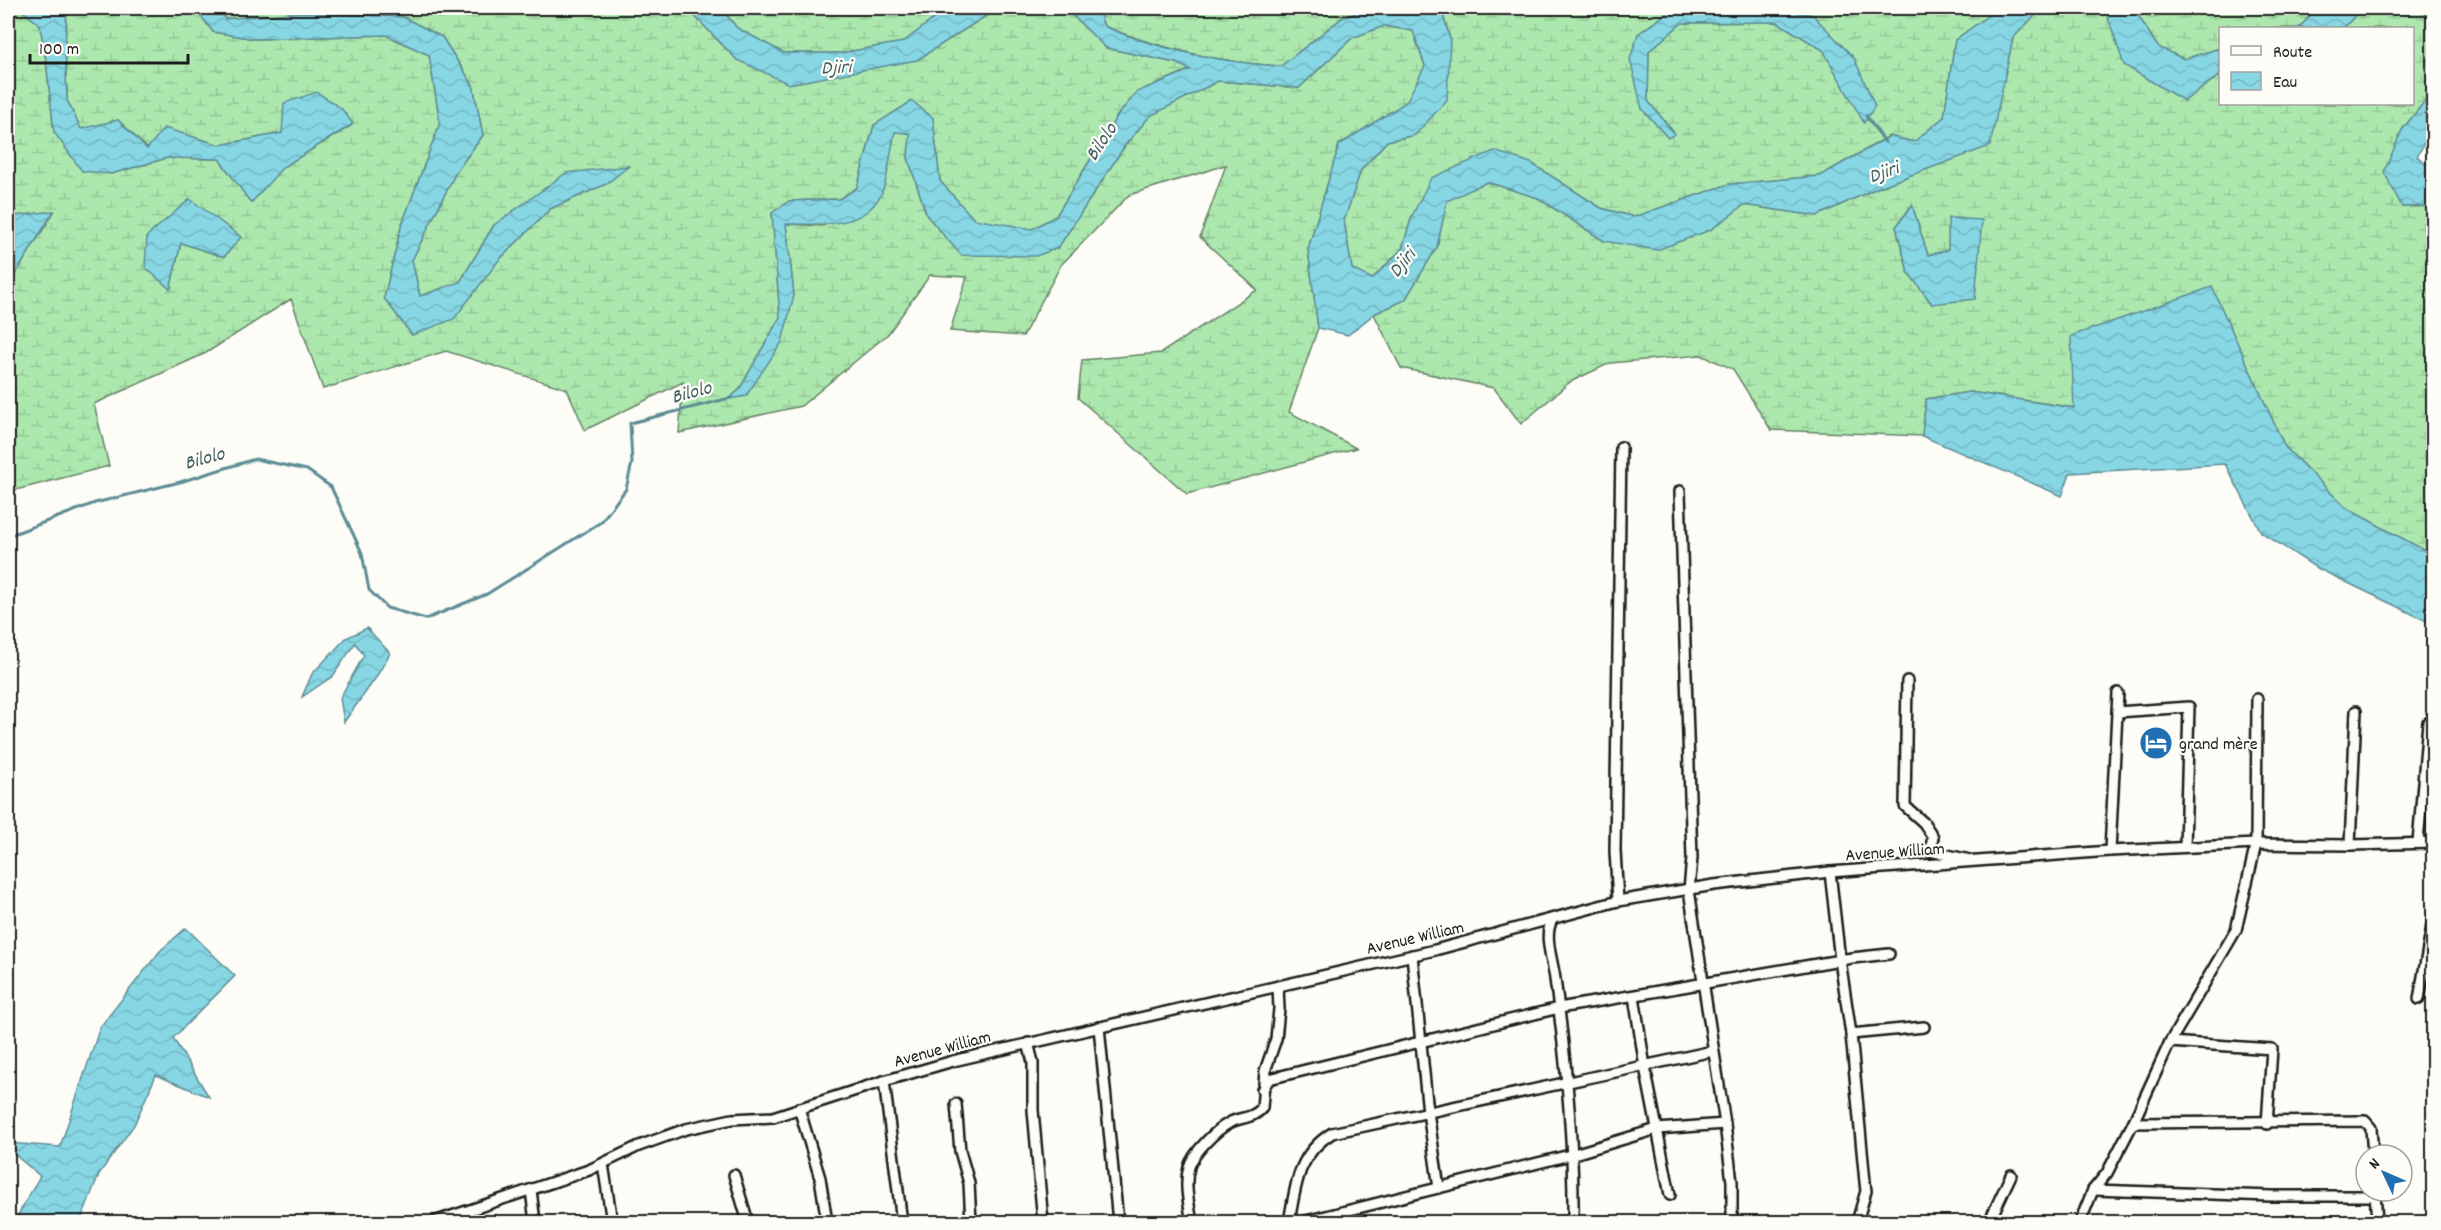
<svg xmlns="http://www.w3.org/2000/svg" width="2441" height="1230" font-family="Dekko,sans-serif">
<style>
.wetland{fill:url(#wetland-marsh);stroke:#648265;stroke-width:1.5;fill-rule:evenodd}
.water{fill:url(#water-waves);stroke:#5c8c94;stroke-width:1.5}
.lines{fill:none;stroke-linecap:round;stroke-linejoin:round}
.stream{stroke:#5c8c94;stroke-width:3}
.minor-casing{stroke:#1c1c1c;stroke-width:14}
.minor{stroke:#fdfcf7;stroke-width:9}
.labels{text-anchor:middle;stroke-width:4.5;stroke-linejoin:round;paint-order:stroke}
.poi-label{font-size:18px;fill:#1c1c1c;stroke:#fdfcf7;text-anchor:start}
.street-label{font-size:18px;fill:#1c1c1c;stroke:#fdfcf7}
.water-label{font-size:20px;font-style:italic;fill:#415d62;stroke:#fdfcf7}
</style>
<defs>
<pattern id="wetland-marsh" width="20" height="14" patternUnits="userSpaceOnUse" patternTransform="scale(1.5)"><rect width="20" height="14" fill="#ace8ae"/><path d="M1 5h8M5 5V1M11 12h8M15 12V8" fill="none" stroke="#93c695"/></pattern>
<pattern id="water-waves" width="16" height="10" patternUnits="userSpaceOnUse" patternTransform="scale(1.5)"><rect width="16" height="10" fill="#87d6e4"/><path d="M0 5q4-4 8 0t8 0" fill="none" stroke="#74b7c3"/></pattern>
</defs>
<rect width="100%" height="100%" fill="#fdfcf7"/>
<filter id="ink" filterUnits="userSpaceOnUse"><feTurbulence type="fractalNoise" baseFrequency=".0167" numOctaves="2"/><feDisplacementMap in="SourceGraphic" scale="12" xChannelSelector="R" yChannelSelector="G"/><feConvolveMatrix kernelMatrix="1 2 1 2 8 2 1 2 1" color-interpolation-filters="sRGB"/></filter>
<g filter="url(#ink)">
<g class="wetland">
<path d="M19,8L40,25L46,60L54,132L111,174L167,158L219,159L268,182L283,167L352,125L282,133L220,145L164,128L148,149L118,120L81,129L67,100L65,44L67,8H195L213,32L255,39L386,35L429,55L440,123L401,227L384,298L412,335L499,260L550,209L606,184L494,225L460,282L420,296L412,260L456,172L483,135L473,85L442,37L403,17L301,12L225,19L220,8H687L737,60H917L998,8H1065L1106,48L1176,63L1191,69L1137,92L1117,116L1056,216L1032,229L974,220L940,181L933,118L874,125L857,188L839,199L789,201L772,213L780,317L739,390L730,398L746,396L794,295L786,224L823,226L882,192L895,131L911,133L908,158L927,216L1058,248L1126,144L1150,116L1218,81L1299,88L1352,38L1384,26L1413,31L1425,66L1407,102L1339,145L1308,249L1318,328L1289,412L1356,448L1187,494L1078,398L1082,360L1161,353L1257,290L1200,237L1226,165L1129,195L1061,265L1023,336L950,331L967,277L930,275L888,334L801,406L679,433L683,382L585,430L567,389L446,351L323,389L291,299L206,353L94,404L109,466L8,492V286L54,212L8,217V25ZM190,200L241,237L224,257L181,243L170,289Z"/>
<path d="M721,8H948L904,42L841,53H784L737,28Z"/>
<path d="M1097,8H1372L1342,18L1281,66C1225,63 1156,48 1104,26Z"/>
<path d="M1441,8H1674L1638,34L1642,109L1675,134L1648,101L1649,51L1682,23L1777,22L1823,50L1864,122L1813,15L1766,8H1996L1993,12L1955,40L1944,117L1914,142L1889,136L1820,176L1729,184L1634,217L1601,208L1531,163L1412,216L1402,249L1372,279L1352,269L1344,221L1361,170L1387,141L1415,135L1450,39Z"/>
<path d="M2042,8H2108V18L2184,101L2220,75V104H2412V28H2343L2354,17L2356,8H2433V91L2402,130V207L2433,206V555L2346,508L2285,447L2212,288L2075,408L1970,392L1926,399L1922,436L1771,430L1733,369L1701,355L1610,363L1570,382L1521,424L1494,388L1401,368L1374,314L1405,300L1437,247L1447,200L1487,182L1538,198L1604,241L1710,230L1744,205L1817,216L1879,187L1989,146L2013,38ZM1912,205L1928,255L1948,251L1932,304L1908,272L1896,227Z"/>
<path d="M2140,8H2317L2299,28H2220V48L2184,59L2158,47L2139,17Z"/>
</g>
<g class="water">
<path d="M8,8H67L65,44L67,100L81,129L118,120L147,149L164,128L220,145L282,133L284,103L317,92L342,109L353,124L283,167L251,203L219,159L167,158L111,174L82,171L54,132L46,60L40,25L19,8L8,25Z"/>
<path d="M195,8H220L225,19L301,12L403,17L442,37L473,85L483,135L456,172L412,260L420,296L460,282L494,225L566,173L629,166L606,184L550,209L499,260L454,319L412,335L384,298L401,227L440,123L429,55L386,35L255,39L213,32Z"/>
<path d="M687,8H721L737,28L784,53H841L903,42L948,8H998L917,60L789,84L737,60Z"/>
<path d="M1065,8H1097L1104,26C1155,49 1225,63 1281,66L1342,18L1372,8H1441L1450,39L1447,100L1415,135L1387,141L1361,170L1344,221L1352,269L1372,279L1402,249L1412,216L1431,178L1494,151L1531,163L1601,208L1634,217L1729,184L1820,176L1890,136L1914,142L1944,117L1955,40L1993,12L1996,8H2042L2013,38L1990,146L1879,187L1817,216L1744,205L1710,230L1657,250L1604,241L1538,198L1487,182L1447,201L1437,247L1405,300L1374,314L1348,335L1318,328L1308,249L1339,145L1406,102L1425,66L1413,31L1384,26L1352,38L1299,88L1218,81L1150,116L1126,144L1058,248L1036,256L961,255L927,216L908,158L910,133L895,132C890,150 890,174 882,192C865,230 820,224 786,224L794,295L782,342L746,396L729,399L739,390L780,317L772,213L789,201L839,199L857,188L874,125L912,101L933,118L940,181L974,219L1032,229L1056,216L1117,116L1137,92L1190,70L1176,63L1106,48Z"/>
<path d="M1674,8H1766L1813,15L1854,58L1875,106L1864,123L1823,50L1777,22L1682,23L1649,51L1648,101L1675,134L1668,138L1642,109L1630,59L1638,34Z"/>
<path d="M2108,8H2140L2139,17L2158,47L2184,59L2220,48V75L2184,101L2124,65L2108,18Z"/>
<path d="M2317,8H2356L2354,17L2343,28H2299Z"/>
<path d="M2433,91V128L2417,156L2426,164L2433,161V206L2402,207L2384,172L2402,130Z"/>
<path d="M190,199L241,237L224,257L181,243L170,289L145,267L147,236Z"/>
<path d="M1912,205L1928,255L1948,250V218L1982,220L1975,299L1932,304L1908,272L1896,227Z"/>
<path d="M54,211L8,286V217Z"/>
<path d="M2212,287L2285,447L2346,508L2433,555V624L2315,567L2261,532L2225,464L2070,473L2062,496L1922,436L1926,399L1970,392L2074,408L2071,336Z"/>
<path d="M367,628L390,653L375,679L344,722L340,698L364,655L355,643L333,676L302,697L312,674L346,638Z"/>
<path d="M186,928L235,976L173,1038L209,1097L156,1075L134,1125L99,1174L80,1222H14L40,1176L8,1149V1143L60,1147L100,1027L160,951Z"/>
</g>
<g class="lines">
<g class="stream">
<path d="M1866,116L1885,142"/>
<path d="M8,536L95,503L180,482L255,459L307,470L331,487L362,553L369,590L387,608L426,619L487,594L601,522L626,489L632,463L630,423L730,398"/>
</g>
<defs>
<g id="minor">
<path d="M1680,491L1692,858L1689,890L1725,1124L1732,1182V1222"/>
<path d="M1907,681L1905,806L1924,823L1933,837L1930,851L1970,860"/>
<path d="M2117,712L2189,707L2185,847"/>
<path d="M2418,843L2428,722"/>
<path d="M2350,845L2356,711"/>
<path d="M2110,851L2118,693"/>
<path d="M1830,872L1840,960L1851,1034L1865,1182L1866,1191L1857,1222"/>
<path d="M1618,901L1615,851L1621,447"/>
<path d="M1552,920C1543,936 1553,961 1555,979C1566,1059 1574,1141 1573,1222"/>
<path d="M1412,955L1428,1112L1439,1188"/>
<path d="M1634,996L1645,1067L1670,1195"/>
<path d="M2419,999L2434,915"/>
<path d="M1099,1027L1118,1222"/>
<path d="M1851,1034L1924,1027"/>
<path d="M2170,1042L2272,1049L2267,1124"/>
<path d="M1028,1043L1033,1062V1110L1043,1222"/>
<path d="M884,1081L902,1222"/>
<path d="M1262,1090L1269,1079L1273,1078L1559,1008L1852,958L1889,954"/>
<path d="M956,1104L960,1151L969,1183L971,1222"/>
<path d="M799,1108L820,1178L827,1222"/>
<path d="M2133,1123L2365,1121L2371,1128L2373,1155"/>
<path d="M603,1164L612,1222"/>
<path d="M734,1175L748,1222"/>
<path d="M531,1190L535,1222"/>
<path d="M2093,1190L2272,1196H2376"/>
<path d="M2375,1192L2377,1222"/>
<path d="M434,1222L589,1170L639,1146L686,1129L732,1119L773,1117L884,1081L953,1061L1435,950L1618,901L1714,885L1830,872L2110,851L2256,844L2350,845L2434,843"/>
<path d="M1192,1222C1189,1205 1184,1184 1189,1167C1193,1153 1216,1130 1229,1123C1239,1117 1253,1119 1262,1108L1265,1071L1276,1039L1279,1009L1278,986"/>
<path d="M1289,1222C1296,1185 1297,1155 1332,1133L1713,1051"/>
<path d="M1302,1222L1574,1154L1657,1129L1725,1124"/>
<path d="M1989,1222L2011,1175"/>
<path d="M2080,1222L2093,1190L2107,1173L2133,1123L2170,1042L2236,930L2256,844L2257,699"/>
</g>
</defs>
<use href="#minor" class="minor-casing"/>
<use href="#minor" class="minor"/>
</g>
</g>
<defs>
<symbol id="hotel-disc" viewBox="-11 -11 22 22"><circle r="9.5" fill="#1f6fb2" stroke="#fdfcf7"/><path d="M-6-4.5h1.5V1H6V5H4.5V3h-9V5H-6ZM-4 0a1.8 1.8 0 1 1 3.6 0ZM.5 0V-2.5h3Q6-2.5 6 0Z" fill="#fff"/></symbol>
</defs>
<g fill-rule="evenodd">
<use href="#hotel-disc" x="2137" y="724" width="38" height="38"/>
</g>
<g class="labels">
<g class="poi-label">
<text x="2179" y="749">grand mère</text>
</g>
<g class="street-label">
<text transform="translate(1895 851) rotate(-4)" y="6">Avenue William</text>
<text transform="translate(1415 937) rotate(-13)" y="6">Avenue William</text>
<text transform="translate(942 1048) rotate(-15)" y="6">Avenue William</text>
</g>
<g class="water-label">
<text transform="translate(836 66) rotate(-3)" y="7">Djiri</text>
<text transform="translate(1100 141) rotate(-56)" y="7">Bilolo</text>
<text transform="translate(1883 171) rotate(-20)" y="7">Djiri</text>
<text transform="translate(1401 262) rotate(-51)" y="7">Djiri</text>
<text transform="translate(691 391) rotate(-15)" y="7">Bilolo</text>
<text transform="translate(204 457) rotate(-15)" y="7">Bilolo</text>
</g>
</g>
<rect width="2441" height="1230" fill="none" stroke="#fdfcf7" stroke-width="30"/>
<rect x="15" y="15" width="2411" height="1200" fill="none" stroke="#1c1c1c" stroke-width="2" filter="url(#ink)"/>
<rect x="2219" y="27" width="195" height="78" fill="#fdfcf7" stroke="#a3a29f" stroke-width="1.5"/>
<rect x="2231" y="46" width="30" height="9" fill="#fdfcf7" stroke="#a3a29f" stroke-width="1.5"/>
<text x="2273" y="57" font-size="18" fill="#1c1c1c">Route</text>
<rect x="2231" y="72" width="30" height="18" fill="url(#water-waves)" stroke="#a3a29f" stroke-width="1.5"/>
<text x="2273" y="87" font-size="18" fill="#1c1c1c">Eau</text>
<g transform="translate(2384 1173) rotate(314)"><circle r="28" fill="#fdfcf7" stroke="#a3a29f" stroke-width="1.5"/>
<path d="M0-4.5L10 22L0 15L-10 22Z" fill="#1f6fb2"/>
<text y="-9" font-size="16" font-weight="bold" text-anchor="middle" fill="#1c1c1c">N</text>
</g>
<path d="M30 54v9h158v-9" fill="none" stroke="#1c1c1c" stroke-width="3"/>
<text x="39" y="54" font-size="18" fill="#1c1c1c" stroke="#fdfcf7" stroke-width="4.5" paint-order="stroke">100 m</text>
</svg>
